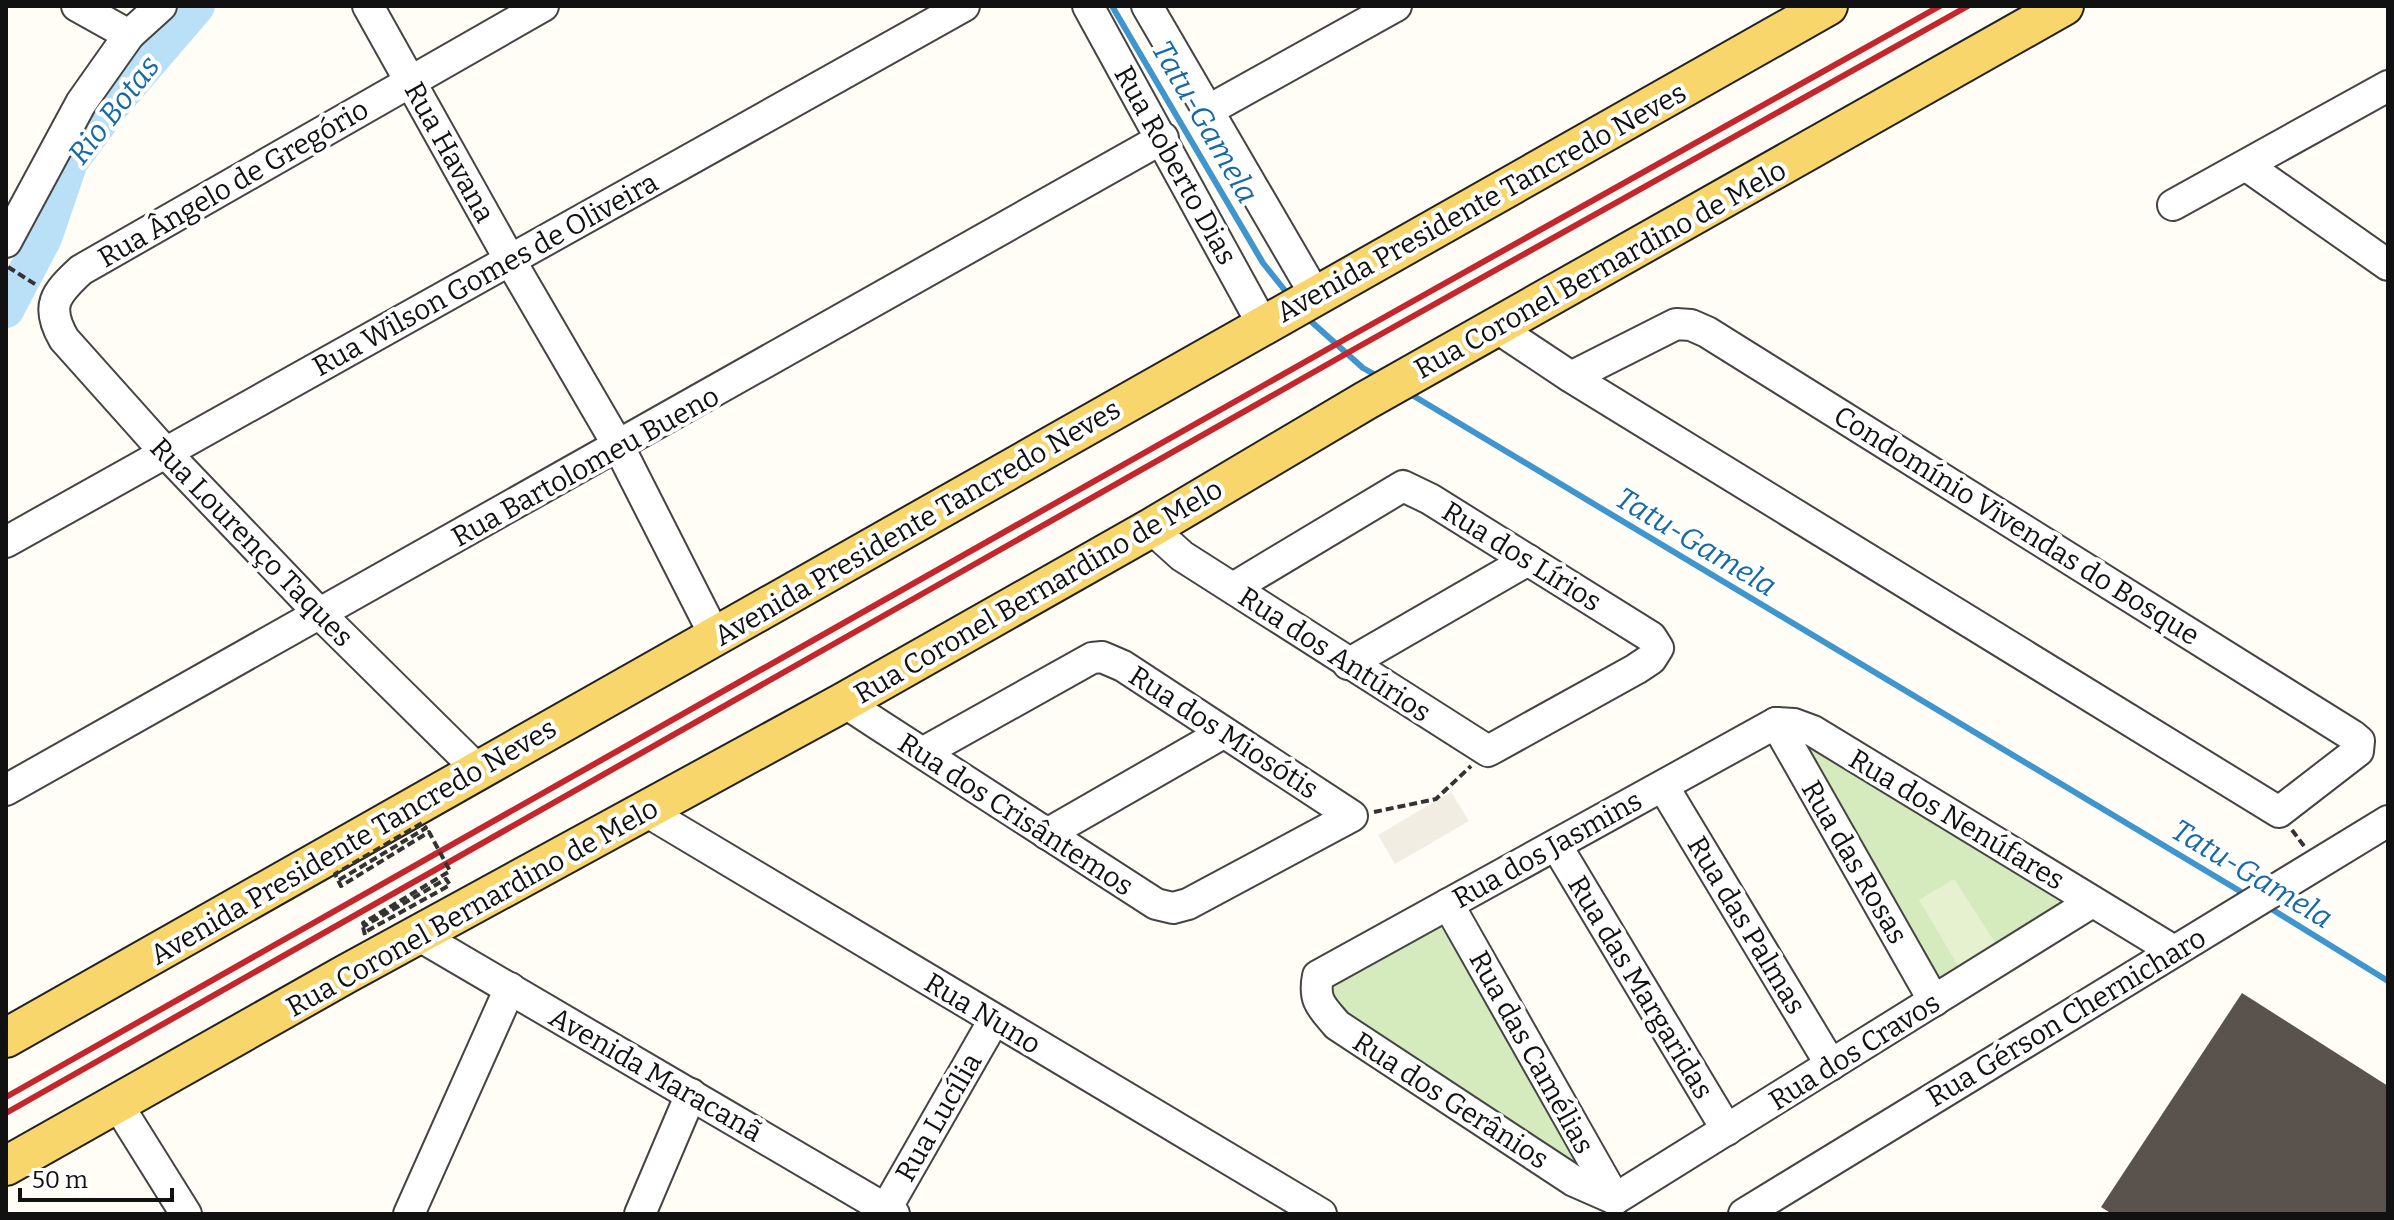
<svg xmlns="http://www.w3.org/2000/svg" width="2394" height="1220" font-family="Bitter,serif">
<style>
.green{fill:#d5ebbd}
.pitch{fill:#e6f2cf}
.plaza{fill:#f1ede2}
.lines{fill:none;stroke-linecap:round;stroke-linejoin:round}
.stream{stroke:#3f96cf;stroke-width:6}
.river{stroke:#b9e0f7;stroke-width:36}
.building{fill:#5a524d}
.minor-casing{stroke:#444;stroke-width:34}
.major-casing{stroke:#222;stroke-width:42}
.path{stroke:#333;stroke-width:4;stroke-dasharray:8 4;stroke-linecap:butt}
.minor{stroke:#fff;stroke-width:30}
.major{stroke:#f9d66b;stroke-width:38}
.rail{stroke:#c4262e;stroke-width:6}
.path-bridge{stroke:#333;stroke-width:4;stroke-dasharray:8 4;stroke-linecap:butt}
.labels{text-anchor:middle;stroke-width:8;stroke-linejoin:round;paint-order:stroke}
.street-label{font-size:28px;fill:#111;stroke:#fff}
.water-label{font-size:30px;font-style:italic;fill:#1768a6;stroke:#fff}
</style>
<rect width="100%" height="100%" fill="#fffdf5"/>
<g class="green">
<path d="M1792,727L2085,902L1936,992Z"/>
<path d="M1446,909L1605,1196L1343,1021L1321,993Z"/>
</g>
<path class="pitch" d="M1954,879L1998,947L1960,969L1919,900Z"/>
<path class="plaza" d="M1451,792L1469,821L1395,864L1378,835Z"/>
<g class="lines">
<g class="stream">
<path d="M1112,6L1263,263L1291,298"/>
<path d="M1305,316L1363,368L1379,377"/>
<path d="M1407,392L2248,896"/>
<path d="M2265,905L2388,981"/>
</g>
<path class="river" d="M6,310L44,238L70,162L112,105L197,6"/>
</g>
<path class="building" d="M2242,993L2388,1086V1214H2112L2101,1207Z"/>
<g class="lines">
<defs>
<g id="minor">
<path d="M77,6L129,35"/>
<path d="M368,6L510,260L619,447L715,636"/>
<path d="M1088,6L1263,325"/>
<path d="M1147,6L1316,296"/>
<path d="M1207,111L1396,6"/>
<path d="M2247,166L2388,265"/>
<path d="M2173,205L2388,86"/>
<path d="M6,242L81,103L129,35L161,6"/>
<path d="M1496,327L1571,377L2279,812L2358,751L2359,741L2353,736L1707,332L1691,325L1676,324L1571,377"/>
<path d="M1151,528L1182,556L1488,751L1636,669L1651,659L1658,648L1651,637L1430,499L1403,486L1233,588"/>
<path d="M6,542L964,6"/>
<path d="M1348,664L1528,560"/>
<path d="M844,702L876,723L1156,904L1173,908L1188,904L1352,816L1123,666L1102,657L1092,658L922,753"/>
<path d="M1776,723L1794,724L1813,731L2174,951"/>
<path d="M1776,723L1934,1001"/>
<path d="M478,770L320,614L165,452L64,339C45,306 55,294 81,270L543,6"/>
<path d="M1663,786L1831,1065"/>
<path d="M6,790L1163,138"/>
<path d="M646,811L1321,1214"/>
<path d="M1047,834L1223,733"/>
<path d="M1556,845L1727,1130"/>
<path d="M1448,904L1615,1199"/>
<path d="M418,935L894,1214"/>
<path d="M116,1102L186,1214"/>
<path d="M1615,1199L1574,1181L1337,1025C1322,1007 1313,1001 1318,976L1776,723"/>
<path d="M1615,1199L2092,902"/>
<path d="M409,1214L510,988"/>
<path d="M640,1214L691,1094"/>
<path d="M883,1214L994,1020"/>
<path d="M1744,1214L2388,821"/>
</g>
<g id="major">
<path d="M6,1038L1828,6"/>
<path d="M6,1166L346,974L844,702L1151,528L1365,401L2064,6"/>
</g>
</defs>
<use href="#minor" class="minor-casing"/>
<use href="#major" class="major-casing"/>
<g class="path">
<path d="M8,267L38,286"/>
<path d="M1374,812L1436,799L1471,766"/>
<path d="M2292,830L2304,846"/>
<path d="M365,935L363,927L366,925"/>
</g>
<use href="#minor" class="minor"/>
<use href="#major" class="major"/>
<g class="rail">
<path d="M6,1097L1349,337L1940,6"/>
<path d="M6,1113L1358,347L1968,6"/>
</g>
<path class="path-bridge" d="M339,880L426,828L422,823L335,874L341,886L429,832L450,871L363,923L367,931L450,885L446,879L366,925"/>
</g>
<g class="labels">
<g class="street-label">
<text transform="translate(450 152) rotate(61)" y="10">Rua Havana</text>
<text transform="translate(1176 165) rotate(61)" y="10">Rua Roberto Dias</text>
<text transform="translate(233 183) rotate(-30)" y="10">Rua Ângelo de Gregório</text>
<text transform="translate(1481 202) rotate(-29)" y="10">Avenida Presidente Tancredo Neves</text>
<text transform="translate(1600 269) rotate(-29)" y="10">Rua Coronel Bernardino de Melo</text>
<text transform="translate(485 274) rotate(-29)" y="10">Rua Wilson Gomes de Oliveira</text>
<text transform="translate(585 466) rotate(-29)" y="10">Rua Bartolomeu Bueno</text>
<text transform="translate(917 522) rotate(-30)" y="10">Avenida Presidente Tancredo Neves</text>
<text transform="translate(2017 525) rotate(32)" y="10">Condomínio Vivendas do Bosque</text>
<text transform="translate(252 542) rotate(46)" y="10">Rua Lourenço Taques</text>
<text transform="translate(1522 556) rotate(32)" y="10">Rua dos Lírios</text>
<text transform="translate(1038 591) rotate(-30)" y="10">Rua Coronel Bernardino de Melo</text>
<text transform="translate(1335 654) rotate(33)" y="10">Rua dos Antúrios</text>
<text transform="translate(1224 732) rotate(33)" y="10">Rua dos Miosótis</text>
<text transform="translate(1016 814) rotate(33)" y="10">Rua dos Crisântemos</text>
<text transform="translate(1957 819) rotate(31)" y="10">Rua dos Nenúfares</text>
<text transform="translate(353 841) rotate(-30)" y="10">Avenida Presidente Tancredo Neves</text>
<text transform="translate(1547 849) rotate(-29)" y="10">Rua dos Jasmins</text>
<text transform="translate(1855 862) rotate(60)" y="10">Rua das Rosas</text>
<text transform="translate(472 907) rotate(-29)" y="10">Rua Coronel Bernardino de Melo</text>
<text transform="translate(1747 925) rotate(59)" y="10">Rua das Palmas</text>
<text transform="translate(1641 987) rotate(59)" y="10">Rua das Margaridas</text>
<text transform="translate(983 1013) rotate(31)" y="10">Rua Nuno</text>
<text transform="translate(2066 1017) rotate(-31)" y="10">Rua Gérson Chernicharo</text>
<text transform="translate(1854 1051) rotate(-32)" y="10">Rua dos Cravos</text>
<text transform="translate(1532 1052) rotate(61)" y="10">Rua das Camélias</text>
<text transform="translate(656 1074) rotate(30)" y="10">Avenida Maracanã</text>
<text transform="translate(1451 1100) rotate(33)" y="10">Rua dos Gerânios</text>
<text transform="translate(938 1117) rotate(-60)" y="10">Rua Lucília</text>
</g>
<g class="water-label">
<text transform="translate(114 110) rotate(-52)" y="10">Rio Botas</text>
<text transform="translate(1205 122) rotate(60)" y="10">Tatu-Gamela</text>
<text transform="translate(1696 542) rotate(31)" y="10">Tatu-Gamela</text>
<text transform="translate(2252 874) rotate(31)" y="10">Tatu-Gamela</text>
</g>
</g>
<rect width="2394" height="1220" fill="none" stroke="#111111" stroke-width="16"/>
<path d="M20 1188v12h152v-12" fill="none" stroke="#111111" stroke-width="4"/>
<text x="32" y="1188" font-size="24" fill="#111111" stroke="#ffffff" stroke-width="6" paint-order="stroke">50 m</text>
</svg>
